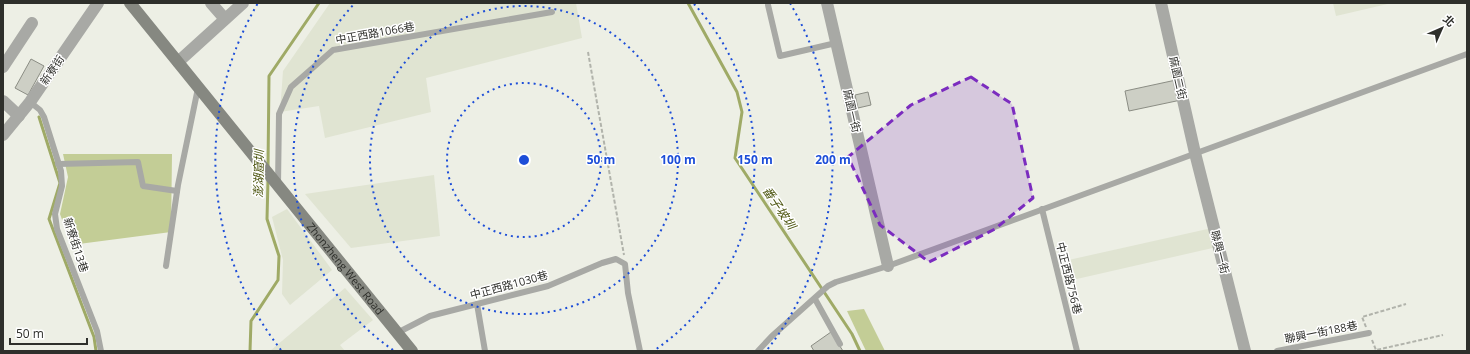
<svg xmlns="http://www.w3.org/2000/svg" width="1470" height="354" font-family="'Open Sans','Noto Sans TC',sans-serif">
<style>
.built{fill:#e0e4d2}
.green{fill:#c3cd96}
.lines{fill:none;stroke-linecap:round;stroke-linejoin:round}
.stream{stroke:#9faa66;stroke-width:3}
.building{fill:#cdcfc5;stroke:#8b8d84}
.path{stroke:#b1b3ab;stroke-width:2;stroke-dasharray:4 2;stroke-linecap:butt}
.lane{stroke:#a8a9a5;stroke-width:6}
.street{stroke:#a8a9a5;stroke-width:12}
.secondary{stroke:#868881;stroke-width:12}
.marked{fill:#7b2cbf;fill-opacity:0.2;stroke:#7b2cbf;stroke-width:3;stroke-dasharray:8 5;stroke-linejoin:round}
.ring{fill:none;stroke:#1d4ed8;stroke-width:2;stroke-dasharray:2 4}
.labels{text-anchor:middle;stroke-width:3;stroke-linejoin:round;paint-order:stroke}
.street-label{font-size:11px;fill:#2e2f2b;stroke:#fff}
.water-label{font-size:12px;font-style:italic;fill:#4d5610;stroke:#fff}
.centre{fill:#1d4ed8;stroke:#fff;stroke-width:2}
.ring-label{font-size:12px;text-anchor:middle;font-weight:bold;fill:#1d4ed8;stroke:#fff;stroke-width:3;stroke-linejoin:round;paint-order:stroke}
</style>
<rect width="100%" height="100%" fill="#edefe5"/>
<g class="built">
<path d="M330,3H576L582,38L426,78L431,112L325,138L319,106L280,112L283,71Z"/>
<path d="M1333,3H1392L1336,16Z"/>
<path d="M434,175L440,236L351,248L305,194Z"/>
<path d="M287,209L332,270L290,305L282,294L283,260L272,217Z"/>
<path d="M1212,228L1217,247L1068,281L1064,261Z"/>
<path d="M345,288L373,320L340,345L345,351H270Z"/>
</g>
<g class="green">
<path d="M63,154H172L171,232L71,245L60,214L68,177Z"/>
<path d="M864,309L885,351H866L847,311Z"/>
</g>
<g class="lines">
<g class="stream">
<path d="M688,3L737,92L742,112L735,158L852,334L860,351"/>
<path d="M39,117L60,183L49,219L94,337L96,351"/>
<path d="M268,167L269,76L319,3"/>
<path d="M250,351L251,321L278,280L279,256L267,219L268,179"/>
</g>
</g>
<g class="building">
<path d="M31,59L44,66L28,95L15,88Z"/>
<path d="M1176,80L1181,100L1129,111L1125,91Z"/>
<path d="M868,92L871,105L858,108L855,95Z"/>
<path d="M831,332L843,351H814L811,346Z"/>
</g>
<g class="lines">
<g class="path">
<path d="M588,52L624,255"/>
<path d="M1366,327L1362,317L1406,304"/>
<path d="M1372,340L1376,350L1443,335"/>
</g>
<g class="lane">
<path d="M768,5L780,56L836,43"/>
<path d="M30,102L40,110L44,117L61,171L62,186L55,214L57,229L97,331L101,351"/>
<path d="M58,164L138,162L143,186L177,191"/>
<path d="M278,185L279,114L291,87L333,50L552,12"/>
<path d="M1042,209L1077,351"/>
<path d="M166,266L178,185L198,88"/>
<path d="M815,299L840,344"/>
<path d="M477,304L485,351"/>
<path d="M397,333L430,316L548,286L602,263L616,259L625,264L628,293L640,351"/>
<path d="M758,351L772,336L828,286L836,282L888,266L1467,54"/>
<path d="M1277,351L1369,333"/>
</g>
<g class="street">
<path d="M211,3L225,19"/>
<path d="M827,3L888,266"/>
<path d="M1161,3L1195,153L1245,351"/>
<path d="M178,62L243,3"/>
<path d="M3,67L32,23"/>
<path d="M3,101L19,116"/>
<path d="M3,135L30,102L98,3"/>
</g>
<path class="secondary" id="s1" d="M130,3L412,351"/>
</g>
<path class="marked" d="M971,77L1012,104L1033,198L995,229L929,262L880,225L848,157L911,105Z"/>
<g class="ring">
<circle cx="524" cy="160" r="77"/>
<circle cx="524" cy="160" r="154"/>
<path d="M393 350A231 231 0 0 1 354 4M694 4A231 231 0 0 1 655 350"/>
<path d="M281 350A309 309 0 0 1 258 3M790 3A309 309 0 0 1 767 350"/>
</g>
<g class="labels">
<g class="street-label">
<text transform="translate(375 33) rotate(-10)" y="4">中正西路1066巷</text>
<text transform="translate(52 70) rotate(-56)" y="4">新寮街</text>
<text transform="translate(1178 78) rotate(77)" y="4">麻園二街</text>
<text transform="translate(852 111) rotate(77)" y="4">麻園一街</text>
<text transform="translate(76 245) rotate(72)" y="4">新寮街13巷</text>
<text transform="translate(1220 252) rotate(76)" y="4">聯興一街</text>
<text dy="4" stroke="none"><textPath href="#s1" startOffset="342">Zhonzheng West Road</textPath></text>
<text transform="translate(1069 278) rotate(76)" y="4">中正西路756巷</text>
<text transform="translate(509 285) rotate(-15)" y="4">中正西路1030巷</text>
<text transform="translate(1321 332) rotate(-11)" y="4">聯興一街188巷</text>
</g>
<g class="water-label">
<text transform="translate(259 174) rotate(-89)" y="4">澎湖窟圳</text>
<text transform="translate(779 208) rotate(56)" y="4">番子坡圳</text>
</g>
</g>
<circle cx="524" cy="160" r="6" class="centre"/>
<g class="ring-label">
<text x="601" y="164">50 m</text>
<text x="678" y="164">100 m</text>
<text x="755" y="164">150 m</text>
<text x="833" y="164">200 m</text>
</g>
<rect width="1470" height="354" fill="none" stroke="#2e2f2b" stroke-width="8"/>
<g transform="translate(1442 28) rotate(45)" stroke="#ffffff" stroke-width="3" paint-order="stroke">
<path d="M0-3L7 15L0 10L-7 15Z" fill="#2e2f2b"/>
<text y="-6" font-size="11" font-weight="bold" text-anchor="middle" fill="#2e2f2b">北</text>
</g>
<path d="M10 338v6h77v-6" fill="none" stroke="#2e2f2b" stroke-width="2"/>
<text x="16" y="338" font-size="12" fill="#2e2f2b" stroke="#ffffff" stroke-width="3" paint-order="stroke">50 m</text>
</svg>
